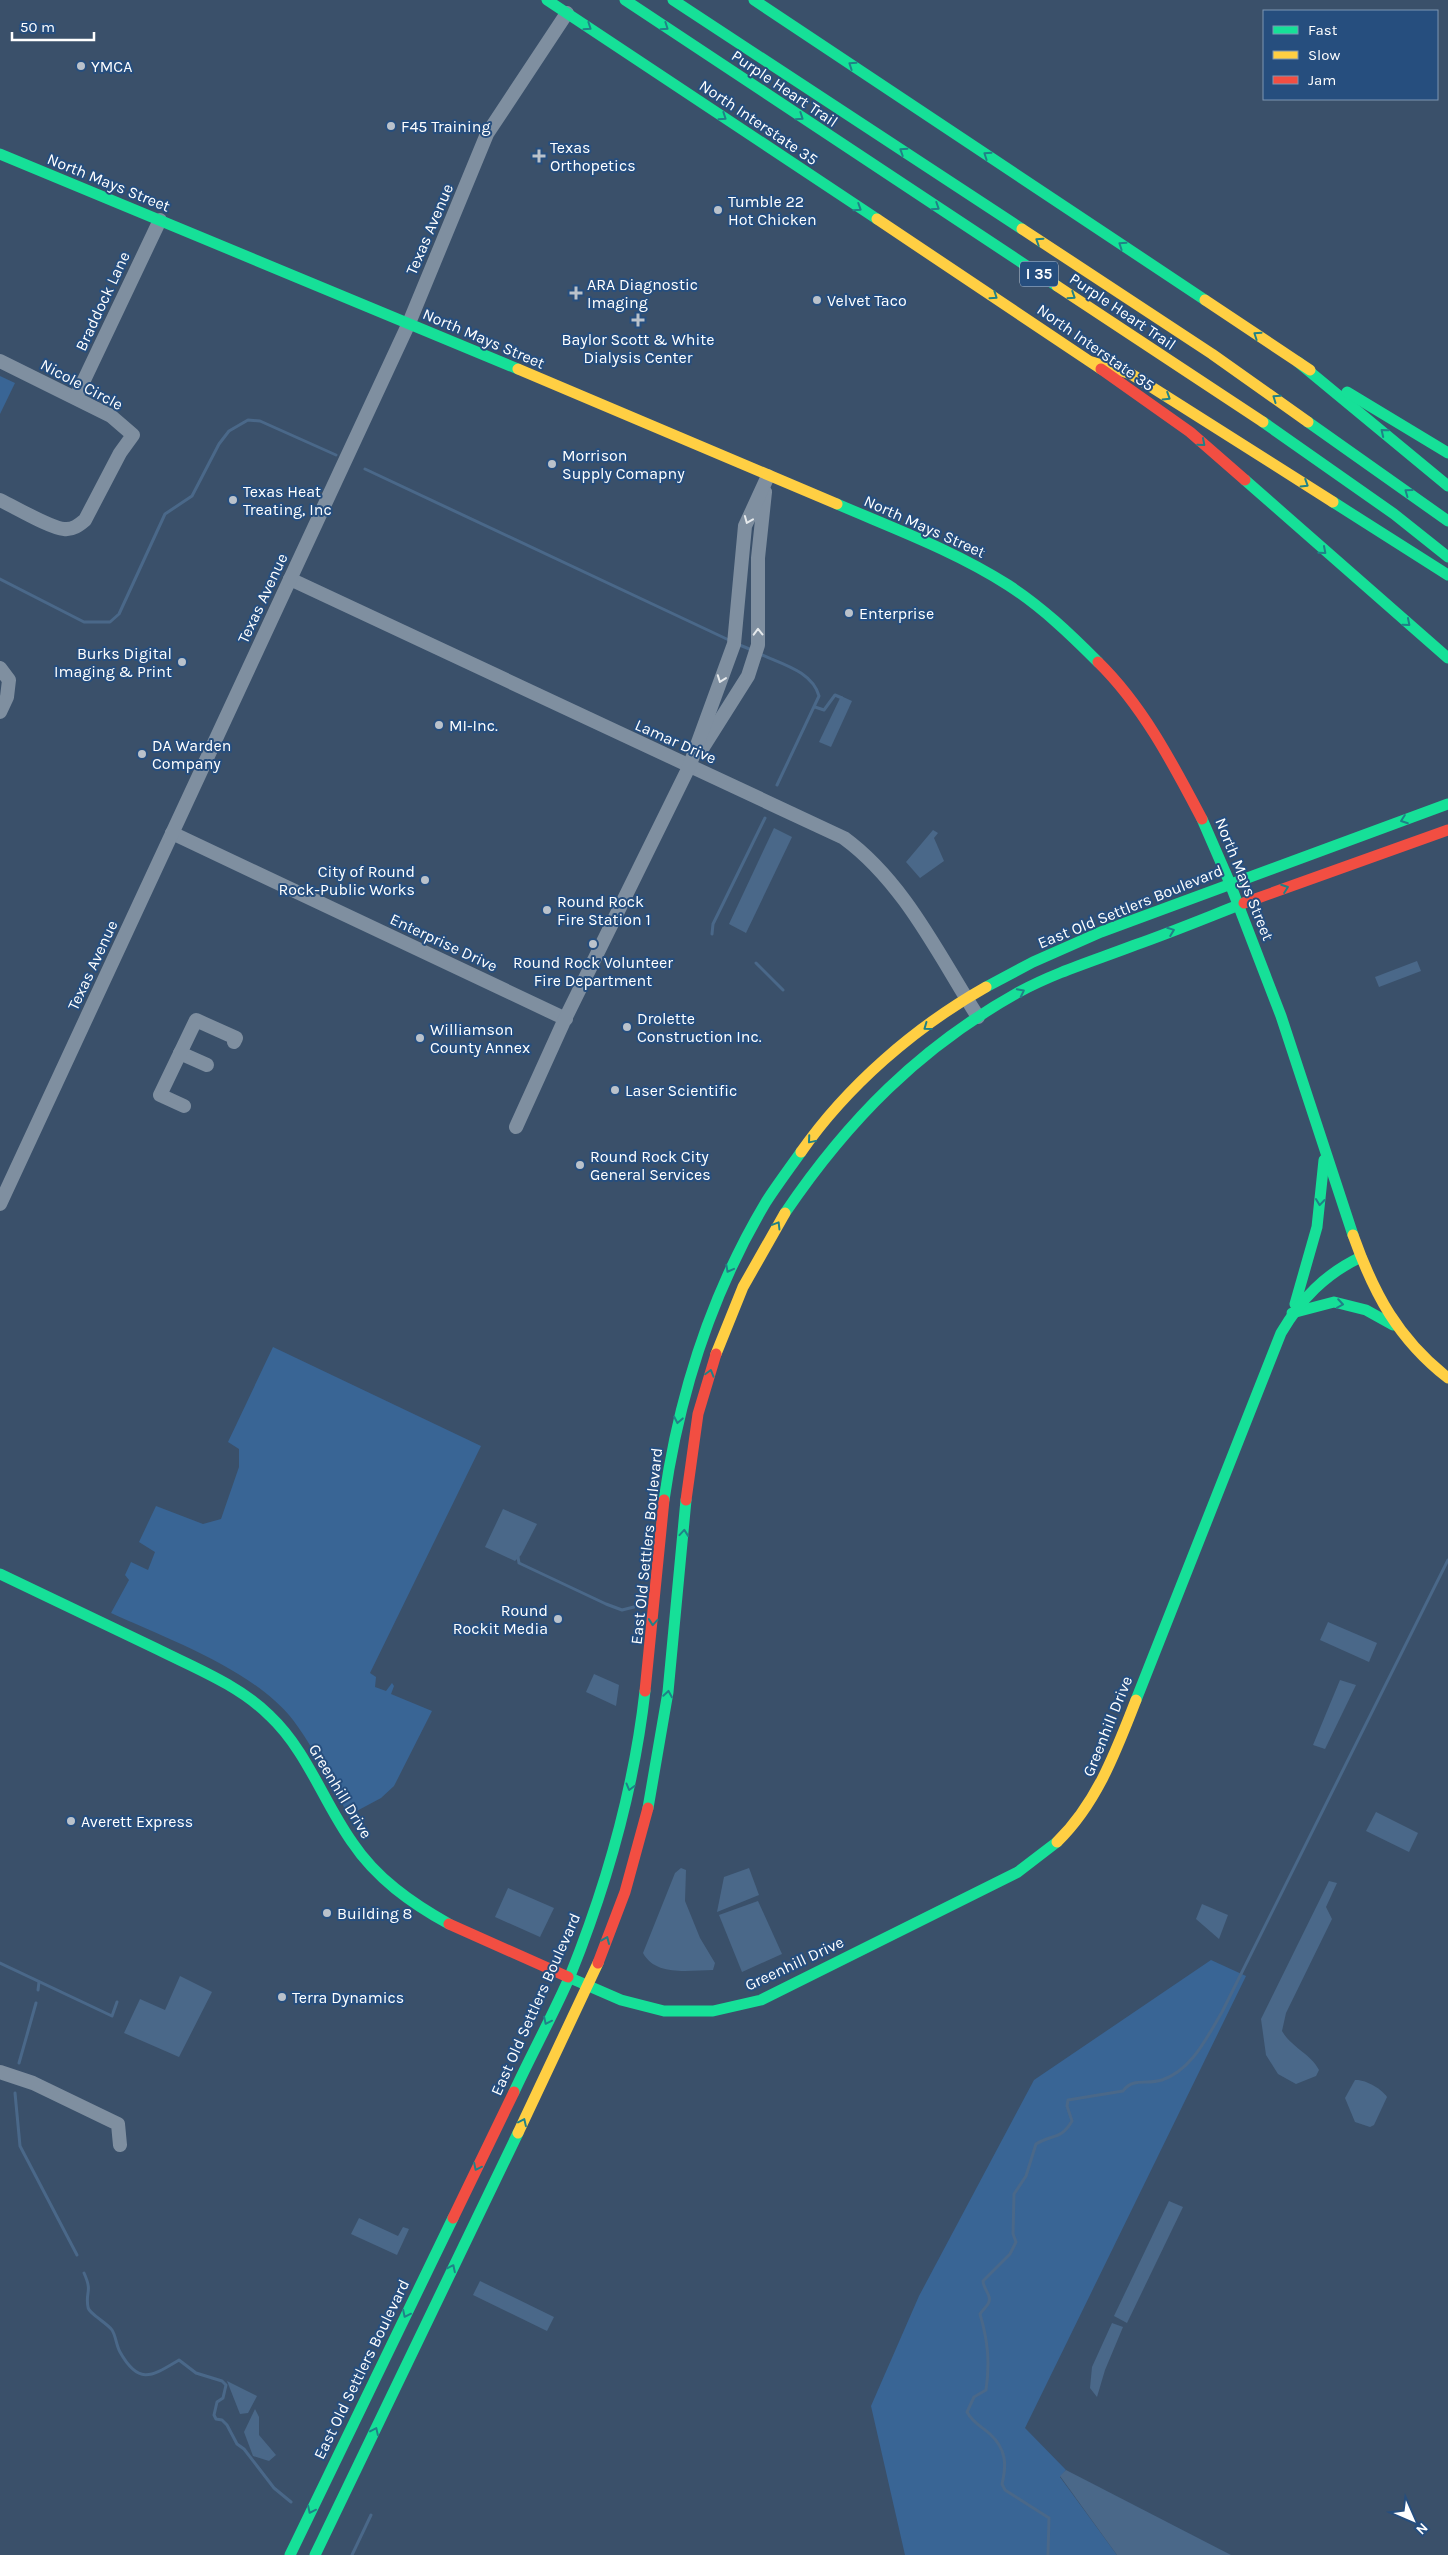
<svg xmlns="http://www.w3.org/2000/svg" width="1448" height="2555" font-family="Karla,sans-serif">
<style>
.green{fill:#396595}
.water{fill:#4a6889}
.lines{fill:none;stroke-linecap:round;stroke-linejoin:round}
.stream{stroke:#4a6889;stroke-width:3}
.street{stroke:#7f8fa0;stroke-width:14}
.fast{stroke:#16e098;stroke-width:11}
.slow{stroke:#ffcf43;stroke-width:11}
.jam{stroke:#f24e42;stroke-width:11}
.oneway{stroke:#208187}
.oneway2{stroke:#e5e9ec}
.poi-dot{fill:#bac2cb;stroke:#264e7e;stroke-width:2}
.labels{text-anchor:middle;stroke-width:4;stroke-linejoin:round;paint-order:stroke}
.shield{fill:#264e7e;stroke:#becad8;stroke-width:1}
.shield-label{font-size:15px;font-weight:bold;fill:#fff}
.poi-label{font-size:16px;fill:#fff;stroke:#264e7e;text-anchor:start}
.street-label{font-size:16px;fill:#fff;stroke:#264e7e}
</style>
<rect width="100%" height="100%" fill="#3a506a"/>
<g class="green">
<path d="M0,376L15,383L0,414Z"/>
<path d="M273,1347L481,1446L370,1673L376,1677L375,1687L386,1691L392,1683L394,1686L391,1694L432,1711L394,1786L381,1798L353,1813L345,1809C329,1779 314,1748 293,1720C254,1670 168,1639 111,1613L129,1580L125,1575L131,1562L148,1570L155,1552L139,1542L156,1506L203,1524L221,1519L239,1467V1449L228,1442Z"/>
<path d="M1211,1960L1246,1976L1025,2428L1066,2470L1060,2477L1117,2555H905L871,2406L919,2296L1034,2080Z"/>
</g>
<g class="water">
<path d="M841,696L852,701L831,747L819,742Z"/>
<path d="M774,828L792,837L746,933L729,924Z"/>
<path d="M933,830L938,833L934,838L944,861L920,878L906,862Z"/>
<path d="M1417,961L1421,971L1379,987L1375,977Z"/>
<path d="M503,1509L537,1524L521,1555L515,1561L485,1547Z"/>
<path d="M1328,1622L1377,1643L1369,1662L1320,1640Z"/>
<path d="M594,1674L619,1685L616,1706L586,1692Z"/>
<path d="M1340,1680L1356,1685L1325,1749L1313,1745Z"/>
<path d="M1376,1812L1418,1833L1409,1852L1366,1831Z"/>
<path d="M681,1868L686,1870L685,1901L700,1938L715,1963L713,1970C690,1970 656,1977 643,1953L675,1873Z"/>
<path d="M749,1868L759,1895L717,1912L724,1877Z"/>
<path d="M1329,1881L1337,1883L1326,1907L1332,1919L1286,2013L1282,2031C1292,2048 1311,2054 1319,2070L1316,2076L1296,2084L1278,2074L1266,2055L1261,2019Z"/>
<path d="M508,1888L554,1908L540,1937L495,1917Z"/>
<path d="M758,1901L782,1954L742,1972L719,1915Z"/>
<path d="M1202,1904L1228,1915L1219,1939L1196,1919Z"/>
<path d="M180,1976L212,1992L179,2057L124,2033L140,1999L165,2010Z"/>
<path d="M1355,2080C1365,2079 1382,2089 1387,2097L1374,2125L1370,2127L1355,2122L1345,2098Z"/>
<path d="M1169,2201L1183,2207L1127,2323L1114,2316Z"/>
<path d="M359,2218L398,2236L403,2227L409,2229L397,2255L351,2234Z"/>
<path d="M480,2281L554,2317L547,2331L473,2295Z"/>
<path d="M1112,2323L1123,2327L1105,2370L1097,2397L1090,2388L1092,2367Z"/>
<path d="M227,2381L257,2396L248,2413L240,2414Z"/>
<path d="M255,2409L259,2417V2435L276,2455L269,2461L253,2456L244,2432Z"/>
<path d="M1066,2470L1231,2555H1117L1060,2476Z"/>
</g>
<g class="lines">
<g class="stream">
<path d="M365,469L731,641"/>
<path d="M0,579L84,622H110L119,614L165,514L192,496L219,444L229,431L248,420L260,421L336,455"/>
<path d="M737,644L752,650"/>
<path d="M760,654C781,664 812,671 819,696L777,785"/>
<path d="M815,707L824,710L835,695L842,698"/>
<path d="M712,934L713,924L765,818"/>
<path d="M756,963L783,990"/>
<path d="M518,1557L519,1563L606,1604L622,1610L634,1607"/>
<path d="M0,1963L112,2016L117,2002"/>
<path d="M38,1990L39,1982"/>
<path d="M19,2063L36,2003"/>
<path d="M15,2093L20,2146L77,2255"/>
<path d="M84,2273C93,2293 85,2291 88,2307C88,2313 107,2323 112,2330C116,2336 116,2345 120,2352C139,2386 152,2376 179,2360L196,2373L222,2381L226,2385L223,2398L217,2402L214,2415L216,2419L222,2420L227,2425L237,2444L244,2449L274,2488L291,2502"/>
<path d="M352,2555L371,2515"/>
<path d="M1048,2555L1049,2518L1005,2490L1002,2484C1007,2464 1006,2449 990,2434C981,2426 973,2423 967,2412L974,2397L986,2390C990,2363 988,2341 980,2314C983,2310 986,2307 988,2304C993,2296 983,2289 983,2281L1010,2254L1016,2242L1013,2234L1014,2194L1026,2176L1036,2144C1052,2134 1061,2140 1072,2121L1067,2106L1068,2100L1123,2091C1133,2077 1147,2085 1162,2080C1192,2070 1207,2037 1222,2012L1448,1560"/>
</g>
<g class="street">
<path d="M0,361L111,416L133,435L120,453L85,520C79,525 73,530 64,529C50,528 15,507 0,500"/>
<path d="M76,397L160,220"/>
<path d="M290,579L844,838C904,882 938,954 978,1017"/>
<path d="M0,668L9,680L7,697L0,712"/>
<path d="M700,752L748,676L758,645V558L765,492"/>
<path d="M172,833L566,1019"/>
<path d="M180,1053L207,1065"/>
<path d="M184,1106L160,1095L196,1020L236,1038L234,1042"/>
<path d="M516,1127L564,1021L689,767L734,644L745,526L768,476"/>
<path d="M0,1204L409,323L487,134L567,13"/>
<path d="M0,2072L33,2083L118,2124L120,2145"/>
</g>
<g class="fast">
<path d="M547,0L877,219"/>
<path d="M625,0L1057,286"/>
<path d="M673,0L1022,229"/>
<path d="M754,0L1205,300"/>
<path d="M0,154L518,369"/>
<path d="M1298,362L1448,486"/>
<path d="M1347,392L1448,453"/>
<path d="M1263,422L1394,514L1448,557"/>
<path d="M1308,422L1448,521"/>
<path d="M1245,480L1448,658"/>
<path d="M1333,502L1448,575"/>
<path d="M837,504C895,529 955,551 1008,585C1042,607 1070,634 1098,662"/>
<path d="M1202,819L1229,881L1281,1016L1353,1235"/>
<path d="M986,987L1033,962L1101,932L1448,804"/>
<path d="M785,1213C848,1120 920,1047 1019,992C1056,972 1096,960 1135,945C1172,932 1208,917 1244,903"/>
<path d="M1295,1304L1317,1227L1324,1160"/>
<path d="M1292,1313L1334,1302L1366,1310L1393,1325"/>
<path d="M664,1500C679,1395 711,1294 766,1202C777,1185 789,1169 801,1152"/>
<path d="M0,1574C52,1599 104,1624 157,1649C195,1668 239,1685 270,1716C307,1751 323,1801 352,1842C376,1878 411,1903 449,1924"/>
<path d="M1136,1700L1281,1333C1301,1299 1325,1274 1361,1257"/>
<path d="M648,1808L668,1692L686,1500"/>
<path d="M568,1977L621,2000L664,2011H713L761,2000L1018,1872L1057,1842"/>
<path d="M514,2092C532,2053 553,2015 570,1976C607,1884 634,1789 645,1691"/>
<path d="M290,2555L453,2218"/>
<path d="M315,2555L518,2133"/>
</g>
<g class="slow">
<path d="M877,219L1101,369"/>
<path d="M1022,229L1212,354L1308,422"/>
<path d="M1057,286L1263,422"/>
<path d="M1205,300L1310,370"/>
<path d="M1092,362L1131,374L1333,502"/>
<path d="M518,369L837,504"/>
<path d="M801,1152C847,1086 915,1027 986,987"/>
<path d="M1353,1235C1374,1294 1398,1339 1448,1378"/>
<path d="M716,1354L743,1287L785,1213"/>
<path d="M1057,1842C1097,1803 1116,1751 1136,1700"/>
<path d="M518,2133L598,1963"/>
</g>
<g class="jam">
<path d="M1101,369L1190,432L1245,480"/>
<path d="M1098,662C1143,706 1173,764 1202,819"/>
<path d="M1244,903L1448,830"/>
<path d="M686,1500L698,1414L716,1354"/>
<path d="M645,1691L664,1500"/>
<path d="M449,1924L568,1977"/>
<path d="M598,1963L625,1892L648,1808"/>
<path d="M453,2218L514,2092"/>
</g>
</g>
<defs><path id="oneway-chevron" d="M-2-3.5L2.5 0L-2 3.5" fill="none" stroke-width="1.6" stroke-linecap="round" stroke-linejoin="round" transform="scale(1.25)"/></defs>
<g class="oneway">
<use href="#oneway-chevron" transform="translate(588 27) rotate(34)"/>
<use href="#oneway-chevron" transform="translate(665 27) rotate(34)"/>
<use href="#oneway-chevron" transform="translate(852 65) rotate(-146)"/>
<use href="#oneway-chevron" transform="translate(723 117) rotate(34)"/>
<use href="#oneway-chevron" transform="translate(800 117) rotate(34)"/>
<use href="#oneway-chevron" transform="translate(903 151) rotate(-147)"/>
<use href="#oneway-chevron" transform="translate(987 155) rotate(-146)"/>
<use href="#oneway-chevron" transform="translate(936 207) rotate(33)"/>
<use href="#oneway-chevron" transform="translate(858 208) rotate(33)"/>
<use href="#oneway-chevron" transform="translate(1039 241) rotate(-147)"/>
<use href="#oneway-chevron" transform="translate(1122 245) rotate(-146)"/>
<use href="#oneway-chevron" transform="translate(994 296) rotate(34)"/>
<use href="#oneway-chevron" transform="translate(1072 296) rotate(33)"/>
<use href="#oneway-chevron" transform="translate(1257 335) rotate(-146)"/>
<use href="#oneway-chevron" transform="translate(1167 397) rotate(32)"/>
<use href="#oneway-chevron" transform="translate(1276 398) rotate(-145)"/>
<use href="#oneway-chevron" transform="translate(1384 432) rotate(-141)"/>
<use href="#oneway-chevron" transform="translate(1202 443) rotate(41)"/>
<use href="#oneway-chevron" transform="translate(1305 484) rotate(32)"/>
<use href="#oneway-chevron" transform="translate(1408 492) rotate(-144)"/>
<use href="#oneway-chevron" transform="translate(1323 551) rotate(41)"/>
<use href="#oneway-chevron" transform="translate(1407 623) rotate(41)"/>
<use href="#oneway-chevron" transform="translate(1404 820) rotate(160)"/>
<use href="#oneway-chevron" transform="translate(1285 888) rotate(-20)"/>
<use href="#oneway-chevron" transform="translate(1171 931) rotate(-21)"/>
<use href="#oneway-chevron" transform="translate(1021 992) rotate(-27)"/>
<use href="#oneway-chevron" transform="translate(927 1027) rotate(144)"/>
<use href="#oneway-chevron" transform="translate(811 1140) rotate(130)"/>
<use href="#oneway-chevron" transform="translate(1320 1202) rotate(96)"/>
<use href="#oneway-chevron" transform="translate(777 1225) rotate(-59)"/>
<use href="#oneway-chevron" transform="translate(729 1269) rotate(118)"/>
<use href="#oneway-chevron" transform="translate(1340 1304) rotate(9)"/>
<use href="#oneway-chevron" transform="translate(710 1373) rotate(-74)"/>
<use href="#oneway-chevron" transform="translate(678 1420) rotate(101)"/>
<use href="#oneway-chevron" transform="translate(684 1533) rotate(-85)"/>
<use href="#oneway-chevron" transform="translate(653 1622) rotate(95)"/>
<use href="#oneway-chevron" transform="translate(668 1694) rotate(-81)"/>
<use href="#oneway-chevron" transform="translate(630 1787) rotate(105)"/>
<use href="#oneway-chevron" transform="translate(606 1940) rotate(-67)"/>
<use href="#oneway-chevron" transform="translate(547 2021) rotate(116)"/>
<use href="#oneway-chevron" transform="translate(523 2122) rotate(-65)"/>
<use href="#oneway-chevron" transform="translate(477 2167) rotate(116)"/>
<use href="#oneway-chevron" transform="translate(452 2268) rotate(-64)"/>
<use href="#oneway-chevron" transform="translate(406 2314) rotate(116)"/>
<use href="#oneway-chevron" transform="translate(375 2431) rotate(-65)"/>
<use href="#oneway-chevron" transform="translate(311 2510) rotate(116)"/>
</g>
<g class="oneway2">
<use href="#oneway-chevron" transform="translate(748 520) rotate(112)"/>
<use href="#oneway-chevron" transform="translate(758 632) rotate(-91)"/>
<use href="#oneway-chevron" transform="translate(721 679) rotate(110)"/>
</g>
<g class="poi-dot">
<circle cx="81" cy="66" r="5"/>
<circle cx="391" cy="126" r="5"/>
<path d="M536.5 148.5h5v5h5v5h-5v5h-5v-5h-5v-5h5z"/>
<circle cx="718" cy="210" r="5"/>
<path d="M573.5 285.5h5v5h5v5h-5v5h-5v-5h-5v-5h5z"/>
<circle cx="817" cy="300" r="5"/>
<path d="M635.5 312.5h5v5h5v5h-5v5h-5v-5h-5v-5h5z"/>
<circle cx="552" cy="464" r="5"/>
<circle cx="233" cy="500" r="5"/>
<circle cx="849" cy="613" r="5"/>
<circle cx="182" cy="662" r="5"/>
<circle cx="439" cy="725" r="5"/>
<circle cx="142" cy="754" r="5"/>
<circle cx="425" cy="880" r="5"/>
<circle cx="547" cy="910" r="5"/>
<circle cx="593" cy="944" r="5"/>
<circle cx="627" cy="1027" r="5"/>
<circle cx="420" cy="1038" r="5"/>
<circle cx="615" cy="1090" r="5"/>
<circle cx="580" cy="1165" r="5"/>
<circle cx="558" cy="1619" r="5"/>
<circle cx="71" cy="1821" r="5"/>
<circle cx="327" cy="1913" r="5"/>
<circle cx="282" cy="1997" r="5"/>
</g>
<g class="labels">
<rect class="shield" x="1020" y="261.5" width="38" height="25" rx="4"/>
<g class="shield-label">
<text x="1039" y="279">I 35</text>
</g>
<g class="poi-label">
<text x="91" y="72">YMCA</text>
<text x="401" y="132">F45 Training</text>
<text x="550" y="153">Texas<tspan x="550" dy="18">Orthopetics</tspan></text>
<text x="728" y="207">Tumble 22<tspan x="728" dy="18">Hot Chicken</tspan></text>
<text x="587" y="290">ARA Diagnostic<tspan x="587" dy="18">Imaging</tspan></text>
<text x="827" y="306">Velvet Taco</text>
<text x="638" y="345" text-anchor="middle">Baylor Scott &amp; White<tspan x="638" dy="18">Dialysis Center</tspan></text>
<text x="562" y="461">Morrison<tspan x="562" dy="18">Supply Comapny</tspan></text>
<text x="243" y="497">Texas Heat<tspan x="243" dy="18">Treating, Inc</tspan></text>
<text x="859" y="619">Enterprise</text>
<text x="172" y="659" text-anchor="end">Burks Digital<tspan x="172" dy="18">Imaging &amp; Print</tspan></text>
<text x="449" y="731">MI-Inc.</text>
<text x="152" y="751">DA Warden<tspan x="152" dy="18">Company</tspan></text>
<text x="415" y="877" text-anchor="end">City of Round<tspan x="415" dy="18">Rock-Public Works</tspan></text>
<text x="557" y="907">Round Rock<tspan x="557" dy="18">Fire Station 1</tspan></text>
<text x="593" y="968" text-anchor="middle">Round Rock Volunteer<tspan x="593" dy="18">Fire Department</tspan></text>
<text x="637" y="1024">Drolette<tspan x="637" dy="18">Construction Inc.</tspan></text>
<text x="430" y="1035">Williamson<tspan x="430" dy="18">County Annex</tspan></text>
<text x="625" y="1096">Laser Scientific</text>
<text x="590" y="1162">Round Rock City<tspan x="590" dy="18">General Services</tspan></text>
<text x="548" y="1616" text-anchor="end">Round<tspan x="548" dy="18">Rockit Media</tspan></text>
<text x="81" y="1827">Averett Express</text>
<text x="337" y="1919">Building 8</text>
<text x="292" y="2003">Terra Dynamics</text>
</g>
<g class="street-label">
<text transform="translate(785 88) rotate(34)" y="6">Purple Heart Trail</text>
<text transform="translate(759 122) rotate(34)" y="6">North Interstate 35</text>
<text transform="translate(109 182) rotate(22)" y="6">North Mays Street</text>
<text transform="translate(429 229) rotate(-67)" y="6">Texas Avenue</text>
<text transform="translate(102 301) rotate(-65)" y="6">Braddock Lane</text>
<text transform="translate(1123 311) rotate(34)" y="6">Purple Heart Trail</text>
<text transform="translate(484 338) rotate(23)" y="6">North Mays Street</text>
<text transform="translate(1096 347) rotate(35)" y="6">North Interstate 35</text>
<text transform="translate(82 384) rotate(28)" y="6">Nicole Circle</text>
<text transform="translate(925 526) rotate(24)" y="6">North Mays Street</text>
<text transform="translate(262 598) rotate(-65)" y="6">Texas Avenue</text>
<text transform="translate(676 741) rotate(24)" y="6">Lamar Drive</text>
<text transform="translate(1245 879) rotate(68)" y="6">North Mays Street</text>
<text transform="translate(1130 906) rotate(-22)" y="6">East Old Settlers Boulevard</text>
<text transform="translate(444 942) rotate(25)" y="6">Enterprise Drive</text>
<text transform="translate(92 965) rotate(-65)" y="6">Texas Avenue</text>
<text transform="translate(646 1546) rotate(-84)" y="6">East Old Settlers Boulevard</text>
<text transform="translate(1107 1726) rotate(-68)" y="6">Greenhill Drive</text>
<text transform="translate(341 1791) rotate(59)" y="6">Greenhill Drive</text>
<text transform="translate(794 1963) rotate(-25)" y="6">Greenhill Drive</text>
<text transform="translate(535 2004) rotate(-66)" y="6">East Old Settlers Boulevard</text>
<text transform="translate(361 2369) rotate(-64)" y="6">East Old Settlers Boulevard</text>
</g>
</g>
<rect x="1263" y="10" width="175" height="90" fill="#264e7e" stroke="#7d95b2"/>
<rect x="1273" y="26" width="25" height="8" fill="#16e098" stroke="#7d95b2"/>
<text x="1308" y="35" font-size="15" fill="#ffffff">Fast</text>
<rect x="1273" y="51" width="25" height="8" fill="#ffcf43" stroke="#7d95b2"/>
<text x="1308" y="60" font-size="15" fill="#ffffff">Slow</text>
<rect x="1273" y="76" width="25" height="8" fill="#f24e42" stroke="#7d95b2"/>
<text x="1308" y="85" font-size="15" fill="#ffffff">Jam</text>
<g transform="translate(1413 2520) rotate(135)" stroke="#264e7e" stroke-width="4" paint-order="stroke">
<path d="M0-4L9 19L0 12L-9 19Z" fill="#ffffff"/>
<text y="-8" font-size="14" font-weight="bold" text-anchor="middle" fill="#ffffff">N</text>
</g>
<path d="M12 32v8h82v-8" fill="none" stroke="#ffffff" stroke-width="2.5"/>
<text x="20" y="32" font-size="15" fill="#ffffff" stroke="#264e7e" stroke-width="4" paint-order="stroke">50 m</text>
</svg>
